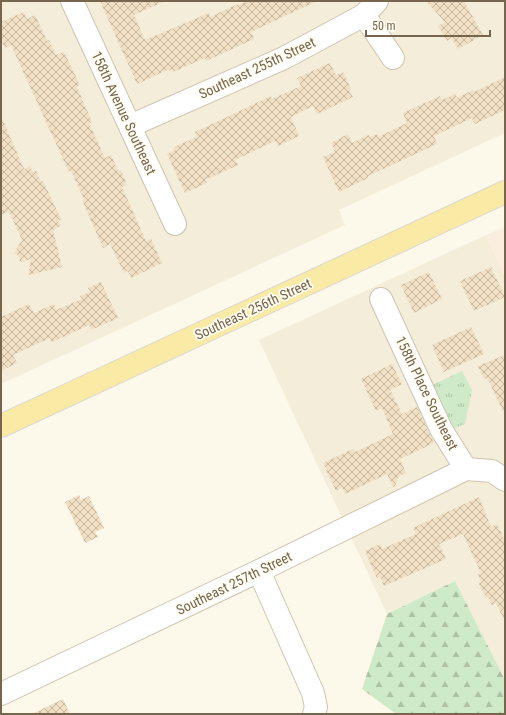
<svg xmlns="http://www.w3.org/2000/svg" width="506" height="715" font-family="'Roboto Condensed',sans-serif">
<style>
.residential{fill:#f4edd9}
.commercial{fill:#fceedf}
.grass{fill:url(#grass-tufts)}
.forest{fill:url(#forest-firs)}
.building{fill:url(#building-cross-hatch)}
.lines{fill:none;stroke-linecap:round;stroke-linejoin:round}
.minor-casing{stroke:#cfc4af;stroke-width:24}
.major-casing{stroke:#dcd7d1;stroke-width:24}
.minor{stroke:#fff;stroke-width:22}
.major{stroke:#f9eba5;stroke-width:22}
.labels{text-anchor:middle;stroke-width:3.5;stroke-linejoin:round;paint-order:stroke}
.street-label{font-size:14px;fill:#77654d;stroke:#fffcf1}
</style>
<defs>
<pattern id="grass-tufts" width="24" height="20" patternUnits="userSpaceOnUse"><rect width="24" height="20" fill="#cfeac8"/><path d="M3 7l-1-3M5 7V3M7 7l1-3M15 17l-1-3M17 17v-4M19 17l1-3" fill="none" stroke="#adc1a5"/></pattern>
<pattern id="forest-firs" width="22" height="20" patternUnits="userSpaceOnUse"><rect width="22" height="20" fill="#cfeac8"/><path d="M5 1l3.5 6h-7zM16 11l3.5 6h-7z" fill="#adc1a5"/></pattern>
<pattern id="building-cross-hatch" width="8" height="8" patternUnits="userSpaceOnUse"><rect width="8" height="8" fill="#f1dfc3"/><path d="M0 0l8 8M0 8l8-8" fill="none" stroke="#c8b8a1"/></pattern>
</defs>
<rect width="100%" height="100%" fill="#fcf9eb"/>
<g class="residential">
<path d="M1,1H505V133L339,210L345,225L1,384Z"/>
<path d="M486,235L505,276V680L455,581L387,614L259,340Z"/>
</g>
<path class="commercial" d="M505,227V276L486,235Z"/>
<path class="grass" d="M462,371L472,390L465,424L450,430L430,386Z"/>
<path class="forest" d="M455,581L505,680V714H396L362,689L387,614Z"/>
<g class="building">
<path d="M100,1H165L134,15L145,40L209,13L210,17L238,4L239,5L248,1H317L251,32L254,39L206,61L205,58L173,72L172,69L168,71L167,70L137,84Z"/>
<path d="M426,1H464L483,35L458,49L451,38L447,41L438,26L445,22Z"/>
<path d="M24,12L27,19L35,15L47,41L49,40L56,55L64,52L80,85L77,87L92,122L89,123L105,158L111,155L118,171L121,170L127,185L122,187L146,241L151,239L162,263L131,278L128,271L124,273L110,244L103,248L82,200L84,199L71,171L69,172L11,45L5,48L1,39V22Z"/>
<path d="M330,63L336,75L343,72L351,89L349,90L353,97L317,114L313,106L291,117L299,136L278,146L275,141L235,160L238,165L205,180L207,183L185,193L167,154L175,150L174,147L197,137L195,132L227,117L271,96L272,99L301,86L297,78Z"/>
<path d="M505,77V110L475,124L472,118L434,136L437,144L368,176V178L339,192L323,157L335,152L331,143L348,134L352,143L369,135L370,137L377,134L378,137L407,123L403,113L440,96L442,100L455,94L457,98L473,90L474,92Z"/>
<path d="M1,116L24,169L30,166L33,172L36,171L41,182L43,181L61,219L58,221L61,226L53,230L62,267L28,275L31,259L20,262L19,256L14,253L22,240L9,211L1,215Z"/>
<path d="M491,267L505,297L474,311L460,281Z"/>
<path d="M429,272L442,299L414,313L401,285Z"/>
<path d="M101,282L118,318L91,330L89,325L52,342L50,338L13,355L17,363L1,371V317L29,304L34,313L54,304L56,310L82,299L80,296L90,292L88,288Z"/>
<path d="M471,327L484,354L444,372L432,345Z"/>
<path d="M505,355V415L487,378L484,379L478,366Z"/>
<path d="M392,364L402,384L390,390L402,414L417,407L434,443L400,459L406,473L399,476L394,488L387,474L345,494L342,487L336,491L323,463L353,449L355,452L393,434L382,408L376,411L361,379Z"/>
<path d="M79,495L81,500L89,496L104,528L95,532L98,537L85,543L65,502Z"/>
<path d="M479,497L491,527L497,524L505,541V622L496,603L492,605L488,597L486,598L479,584L481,582L478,574L481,573L463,534L439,544L446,559L384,586L380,577L377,578L365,551L380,544L382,549L416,534L413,528Z"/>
<path d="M63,699L70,714H32Z"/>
</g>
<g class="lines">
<defs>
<g id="minor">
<path d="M72,1L175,224"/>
<path d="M364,15L393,58"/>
<path d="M130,126L284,58L364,15L377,1"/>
<path d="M381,299L441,429L466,469"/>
<path d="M259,571L313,693L316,707L314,714"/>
<path d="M1,694L259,571L466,469L492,471L505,480"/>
</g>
<path id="major" d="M1,426L505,192"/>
</defs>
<use href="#minor" class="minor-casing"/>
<use href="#major" class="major-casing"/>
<use href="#minor" class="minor"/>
<use href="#major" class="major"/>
</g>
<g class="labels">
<g class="street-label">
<text transform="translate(257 68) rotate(-25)" y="5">Southeast 255th Street</text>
<text transform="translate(124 113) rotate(65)" y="5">158th Avenue Southeast</text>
<text transform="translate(253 309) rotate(-25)" y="5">Southeast 256th Street</text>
<text transform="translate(427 393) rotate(64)" y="5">158th Place Southeast</text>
<text transform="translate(234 583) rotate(-26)" y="5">Southeast 257th Street</text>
</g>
</g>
<rect width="506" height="715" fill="none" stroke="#77654d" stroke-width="4"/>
<path d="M366 30v6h124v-6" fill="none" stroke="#77654d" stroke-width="2"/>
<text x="372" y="30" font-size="12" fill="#77654d" stroke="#fffcf1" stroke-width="3" paint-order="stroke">50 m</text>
</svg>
